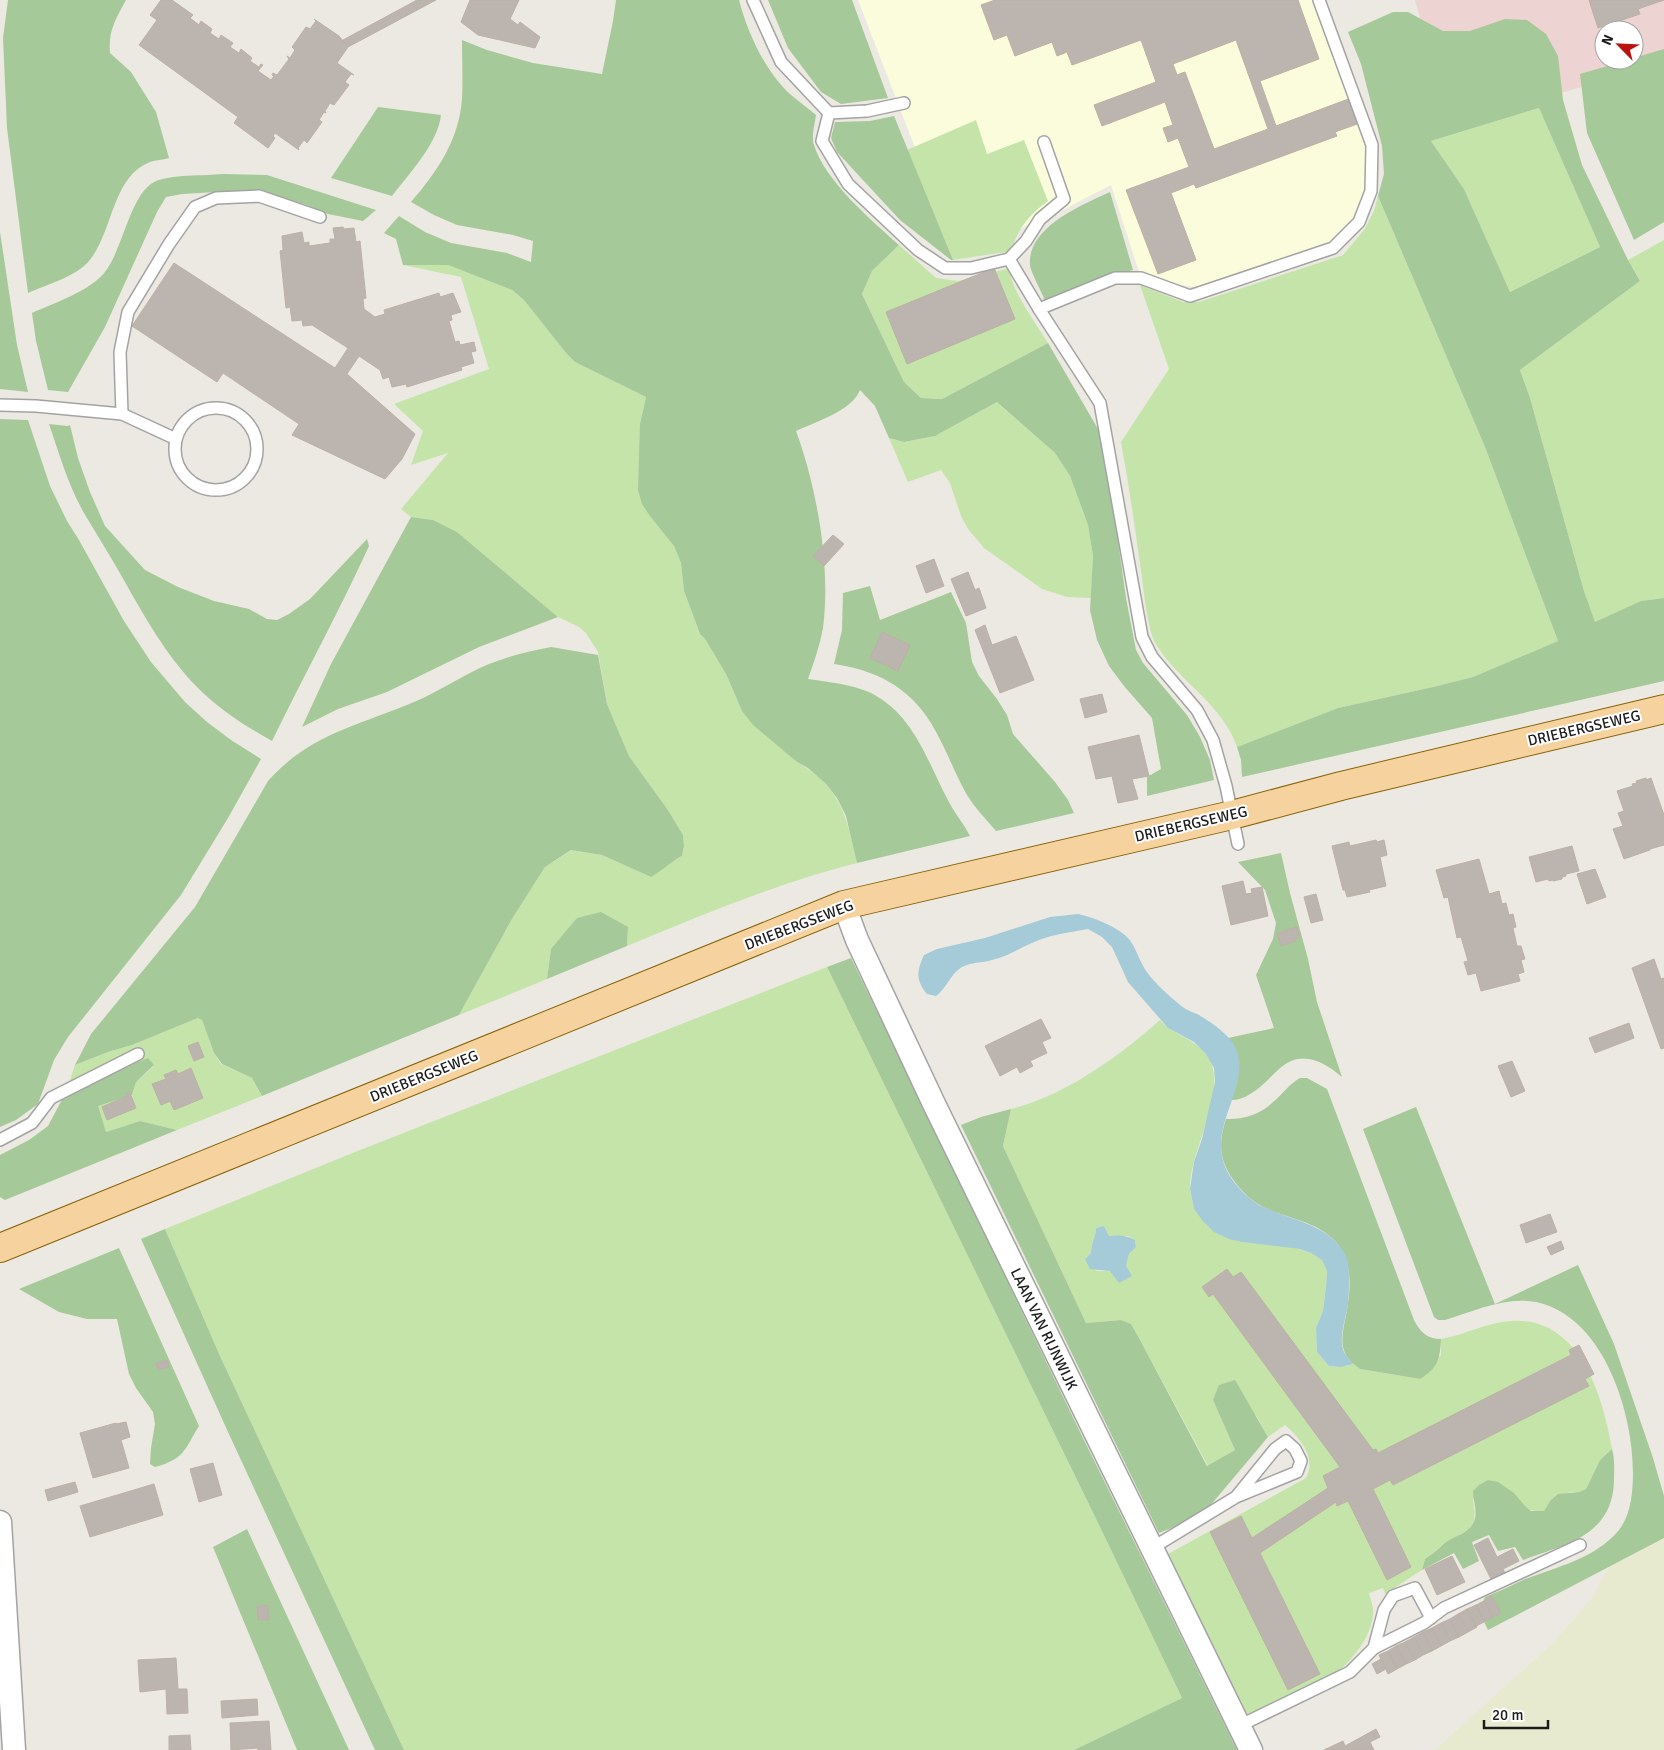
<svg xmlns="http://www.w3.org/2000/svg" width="1664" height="1750" font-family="Signika,sans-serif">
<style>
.commercial{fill:#edd3d2;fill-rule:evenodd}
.education{fill:#fbfcdb}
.farmland{fill:#e7eace}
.grass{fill:#c5e4aa;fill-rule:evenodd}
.forest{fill:#a6c999;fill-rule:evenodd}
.water{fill:#a5cad8}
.building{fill:#bcb5af;stroke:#bdb0a5;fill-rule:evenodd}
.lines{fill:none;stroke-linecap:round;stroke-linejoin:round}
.lane-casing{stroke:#a3a3a3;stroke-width:14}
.street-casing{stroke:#a3a3a3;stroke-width:25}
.primary-casing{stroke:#89630a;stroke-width:30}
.lane{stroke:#fff;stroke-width:11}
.street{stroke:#fff;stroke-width:22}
.primary{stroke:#f5d29e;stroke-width:28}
.labels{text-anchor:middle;stroke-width:4;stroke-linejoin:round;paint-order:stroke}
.street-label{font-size:15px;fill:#1c1c1c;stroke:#fff}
</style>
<rect width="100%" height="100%" fill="#ece9e2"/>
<path class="commercial" d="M1415,0H1664V63L1554,95L1428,46ZM1604,30H1634V60H1604Z"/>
<path class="education" d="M858,0H1313L1367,143L1366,188L1355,219L1325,248L1197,287L1179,285L1139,272L1111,185L1055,214L956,254Z"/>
<path class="farmland" d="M1664,1538V1750H1435L1552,1644L1592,1598L1609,1567Z"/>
<g class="grass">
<path d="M1539,108L1600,247L1510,292L1464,189L1431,141Z"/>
<path d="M976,120L987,154L1024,140L1048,201C1030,214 1016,230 1012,251L953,260L907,150Z"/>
<path d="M1378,196L1485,447L1558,641L1473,677L1433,687L1338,708L1237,747C1223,705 1180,682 1157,646C1147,631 1144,590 1141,571C1135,528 1129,485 1121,442L1169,369L1140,285L1183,302H1199L1343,255L1364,230L1374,211Z"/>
<path d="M1664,240V598L1641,601L1595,623L1584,591L1530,398L1520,370L1640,281L1628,260Z"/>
<path d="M899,245L936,278L958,281L1010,268C1008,286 1038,326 1048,343L942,399L921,398L904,382L862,294L872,271Z"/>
<path d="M403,265H448L512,290L524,300L566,353L575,362L646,397L640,424L662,530L674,546L681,563L684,591L700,634L705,639L726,674L742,711L797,762C841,787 847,817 857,863C778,883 702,915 627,946L628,927L551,949L547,979L459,1015L512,919L545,867L572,850L602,855L651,877C659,872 675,858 682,856L684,846L683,835L668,810L629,756L607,704L598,652L586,633L579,627L558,617L457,532L433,520L411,517L401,509L448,453L411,465L423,431L394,404L489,369L461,277Z"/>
<path d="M997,402L1055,453L1070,476L1088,525L1093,556L1091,598L1067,597L1042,589L984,548L968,529L961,516L950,483L941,470L908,482L889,438L904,442L935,436Z"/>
<path d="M827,967L1100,1527L1182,1698L1074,1750H404L220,1356L165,1229L360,1150Z"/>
<path d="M198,1018L202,1020L214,1053L221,1064L252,1078L262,1096L177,1130L140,1121L106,1132L97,1106L132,1095L136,1082L154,1066L66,1092L75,1065L108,1052L132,1045Z"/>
<path d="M1160,1020C1173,1035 1193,1038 1206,1054C1232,1087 1188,1152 1190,1190C1191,1196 1193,1203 1194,1209L1278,1245L1300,1249L1311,1253L1322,1260L1327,1271L1326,1287L1323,1311L1316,1328L1317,1352L1329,1366L1341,1367L1353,1364L1360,1369L1420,1379L1441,1355V1339C1465,1335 1487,1322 1511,1321C1579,1316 1603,1395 1612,1449L1600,1460L1586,1489L1579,1492H1570L1550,1501L1544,1511C1525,1512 1525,1507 1514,1493L1473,1499C1478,1530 1471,1527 1447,1542C1439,1547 1433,1554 1425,1559L1422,1570L1385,1594L1383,1588L1369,1593C1370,1599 1374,1606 1373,1613C1373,1634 1353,1660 1337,1672L1248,1716L1168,1554L1306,1478C1317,1458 1300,1438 1285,1425L1268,1437L1256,1415L1213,1400L1235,1450L1208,1466L1139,1338L1131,1324L1121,1320L1086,1323L1003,1146L1011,1109C1064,1096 1120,1056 1160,1020ZM1104,1226L1109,1236H1128L1135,1240L1136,1247L1129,1254L1126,1266L1110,1271H1097L1085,1259L1091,1253C1091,1243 1096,1238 1096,1228Z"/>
</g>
<g class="forest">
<path d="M8,0H126C116,19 108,30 110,53L131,72L156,112L169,158C163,160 156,160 150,162C112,176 113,233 89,261C77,276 46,285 28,293L7,128L3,38Z"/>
<path d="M616,0H739C748,34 765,71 791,95C799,102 808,108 816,115C815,123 811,137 814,145C825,181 871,220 899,245L872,271L862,294L904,382L921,398L942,399L1048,343L1098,429L1112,498L1126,598L1136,650L1143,663L1187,715L1200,737L1210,760L1214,780L1147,796V777L1161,769L1152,718L1124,686L1109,666L1097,640L1090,610L1093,556L1088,525L1070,476L1055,453L997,402L935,436L904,442L889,438L875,406L860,390C852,411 815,422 796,431C817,488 831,567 823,628C820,645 814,662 808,679C828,682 852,684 871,693C915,715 928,764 950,804C956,815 964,824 970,836L857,863L846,816L837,798L826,784L808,768L797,762L753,725L742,711L726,674L705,639L700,634L684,591L681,563L674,546L650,516L642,504L638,490L640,424L646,397L575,362L566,353L524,300L512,290L448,265H403L396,239L384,233L399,216L425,232L451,243L507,253L531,262L533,241L513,235L457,225L434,215L411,202C437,172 459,140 462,99C463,79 462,59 462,40L487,50L533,63L602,74L613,21Z"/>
<path d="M768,0H852L888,98L841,104L821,92L788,48Z"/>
<path d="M1393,12H1408L1443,31H1470L1505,19L1527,20L1546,34L1558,56L1563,100L1582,165L1628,260L1640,281L1520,370L1530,398L1584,591L1595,622L1641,601L1664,598V681L1242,777L1241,760L1237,747L1338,708L1433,687L1473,677L1558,641L1485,447L1378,196L1384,174L1382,146L1361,64L1348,32ZM1539,108L1600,247L1510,292L1464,189L1431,141Z"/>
<path d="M1664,49V222L1634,240L1587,133L1580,74L1628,60H1634V58Z"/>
<path d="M378,107L441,115C438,143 409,174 392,196L331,178Z"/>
<path d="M894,116L953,260H951L900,220L837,152L831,138L835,122L870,121Z"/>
<path d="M223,174L267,175L376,210L363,221L328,214L304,204L251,190L182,194L166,197L157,212L105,327L68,392L48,390L36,341L32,313C54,303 90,291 105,272C123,249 130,195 154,182C170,174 205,176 223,174Z"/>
<path d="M1110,192L1133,270L1103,279L1045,301C1042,292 1031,273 1030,265C1027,227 1082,205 1110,192Z"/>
<path d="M0,232L17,345L28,392L0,389Z"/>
<path d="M0,419L28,420L50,486L67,521L79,540L124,621L151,662L185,702L207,722L231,740L261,759L228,818L181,895L68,1037L54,1060L38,1104L16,1120L0,1127Z"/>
<path d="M49,424L68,426L70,425L78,458L90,492L105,526L145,570L178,587L214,601L249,609L267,619L277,620L289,614L310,599L367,539L369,546C339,612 304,675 272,741C245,726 220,710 198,688C166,656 143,614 121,575C109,554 96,533 84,513C68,485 59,453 49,424Z"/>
<path d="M411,517L433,520L457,532L558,617L479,647L387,692L338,709L302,727L331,664Z"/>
<path d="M870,586L880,620L951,592L966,623L972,662L979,676L997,699L1007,715L1013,734L1055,782L1068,800L1074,813L996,831C986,819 975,808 967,795C954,772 945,746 931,723C908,686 875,670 834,664L842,630L843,593Z"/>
<path d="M551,647L598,655L607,704L629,756L668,810L683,835L684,846L682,856C676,858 659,873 651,877L602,855L571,850L545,867L512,919L459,1015L262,1096L252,1078L222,1064L214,1053L202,1020L198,1018L132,1045L108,1052L75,1065L91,1034L195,907L268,781C311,733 358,726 414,702C440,691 463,675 489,664C509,656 530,651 551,647Z"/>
<path d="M1281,853L1290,893L1308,959L1317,1002L1342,1077C1323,1061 1301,1049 1279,1069C1269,1078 1262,1087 1250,1094C1244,1098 1238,1100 1231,1100C1238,1075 1243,1061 1228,1038L1274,1028L1256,975L1273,939L1276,923L1265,890L1238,862Z"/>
<path d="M601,912L628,927L627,946L547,979L551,949L577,918Z"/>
<path d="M851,958L1083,1438L1237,1750H1074L1182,1698L1100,1527L827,967Z"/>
<path d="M148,1058L154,1065L136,1082L132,1095L98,1106L106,1132L140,1121L177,1130L5,1200L0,1197V1155L29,1140L48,1126L66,1092Z"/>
<path d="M1300,1078H1307L1327,1089L1414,1320C1420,1332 1427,1339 1441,1339C1440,1359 1438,1368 1420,1379L1360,1369C1332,1351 1345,1329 1348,1303C1351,1282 1351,1259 1336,1242C1315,1219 1283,1219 1258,1204C1251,1200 1243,1192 1238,1186C1220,1164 1217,1146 1226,1119C1243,1120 1261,1114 1273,1102C1283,1094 1289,1084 1300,1078Z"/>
<path d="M1416,1107L1495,1304L1578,1265L1614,1344L1653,1458L1664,1496V1538L1488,1630L1479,1611L1485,1597C1498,1592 1510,1586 1523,1580C1556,1567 1595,1559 1619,1530C1631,1515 1633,1491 1633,1472C1633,1414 1605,1320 1540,1303C1507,1295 1476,1311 1445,1320H1438L1434,1317L1363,1129Z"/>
<path d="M1011,1109L1003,1146L1086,1323L1121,1320L1131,1324L1139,1338L1207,1466L1235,1450L1213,1400L1219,1385L1235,1380L1268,1437L1209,1507L1186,1522L1159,1533L961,1125L981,1117Z"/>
<path d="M165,1229L220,1356L404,1750H375L228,1432L141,1239Z"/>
<path d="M119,1248L199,1426C184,1450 185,1459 155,1467L150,1464L151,1448L155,1424L153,1412L136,1388L129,1374L117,1319H87L59,1312L19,1289Z"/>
<path d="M1612,1449C1615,1459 1614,1470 1614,1480C1613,1536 1566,1544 1523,1560L1515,1547L1498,1551L1489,1535L1472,1542L1479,1561L1463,1569L1454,1553L1422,1570L1425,1559C1433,1554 1439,1548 1446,1542C1457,1535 1472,1532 1475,1518C1477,1510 1473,1499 1473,1491L1479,1485L1488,1480L1498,1482L1514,1493L1525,1506L1531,1511H1544L1550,1501L1558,1494L1579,1492L1586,1489L1600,1460Z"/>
<path d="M247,1529L349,1750H297L213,1547Z"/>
</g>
<g class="water">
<path d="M1078,914C1093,917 1118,927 1129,939C1137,949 1140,964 1149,975C1156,984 1170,997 1179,1004C1184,1009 1192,1012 1199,1015C1212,1023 1232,1036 1237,1051C1250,1092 1202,1131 1230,1176C1236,1186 1246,1196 1256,1203C1261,1207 1268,1208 1273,1211C1302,1223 1332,1227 1347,1258C1349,1263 1348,1268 1349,1273C1349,1283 1349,1294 1348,1304C1346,1319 1338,1337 1344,1352C1346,1356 1350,1360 1353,1364L1341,1367L1329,1366L1317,1352L1316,1328L1323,1311L1326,1287L1327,1271L1322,1260L1311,1253L1300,1249L1243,1242L1229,1239L1214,1232L1203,1221L1194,1209L1190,1189L1194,1162L1202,1139L1215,1082L1214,1068L1206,1054L1194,1042L1168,1028L1128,982L1112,947L1102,937L1088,929C1072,932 1054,934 1039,940C1023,946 1009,956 992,960C982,963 971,962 962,967C950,974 947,988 936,996L927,994C915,979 917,971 924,955L937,949L985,938L1050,917Z"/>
<path d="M1104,1226L1109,1236C1119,1235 1126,1235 1135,1240L1136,1247L1129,1254L1126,1266L1132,1276L1119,1283L1110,1271L1090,1269L1085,1259L1091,1253C1091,1243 1096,1237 1096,1228Z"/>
</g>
<g class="building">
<path d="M161,0H172L193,15L190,18L199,25L201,21L212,29L210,33L219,39L221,35L233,43L230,47L239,53L241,49L252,58L250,61L259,67L261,64L263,65L258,71L271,80L274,76L272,75L273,73L277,75L289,59L287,56L290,58L295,50L292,47L306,27L310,29L316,21L314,19L339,36L348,47L337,63L354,75L351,74L345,82L349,85L334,105L330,103L325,111L326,113L324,112L319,120L322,122L307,143L304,140L298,148L299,150L275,133L273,136L275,138L268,148L234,123L238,117L139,45L157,20L150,15Z"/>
<path d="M417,0H436L348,47L343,40Z"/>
<path d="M470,0H519L510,19L518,25L520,22L540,37L535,48L478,35L461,22Z"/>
<path d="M995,0H1298L1319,59L1260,81L1276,126L1351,98L1360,123L1335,132L1337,136L1196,188L1194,184L1171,193L1196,260L1158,274L1126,190L1189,167L1178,138L1168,142L1163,128L1173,125L1165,102L1102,126L1094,105L1156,82L1141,40L1072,65L1067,52L1057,56L1052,42L1015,56L1007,35L994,40L981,5ZM1236,40L1268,129L1214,149L1185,72L1177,75L1173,64Z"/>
<path d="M1589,0H1664L1638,9L1640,14L1598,28Z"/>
<path d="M343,227L344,229L354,228L356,242L360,241L366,298L363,299L364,309L375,317L385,314L384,310L439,293L440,297L453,293L461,312L451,315L452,320L449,321L455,342L459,341L460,345L474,342L476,351L471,352L474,363L461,367L462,370L407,387L406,384L392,387L389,377L383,379L380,370L359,356L347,374L415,434L402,459L385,479L292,435L299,424L223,373L217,382L132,326L174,263L335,368L348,348L312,325L303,326L302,320L292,321L290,307L286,308L280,251L283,250L282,236L302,232L304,243L309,242V246L330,243V239H335L333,228Z"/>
<path d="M994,268L1015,319L907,364L886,312Z"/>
<path d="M833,535L844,544L824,566L813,556Z"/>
<path d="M934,559L944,586L926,593L916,566Z"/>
<path d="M968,572L975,590L979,588L986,608L966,616L951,579Z"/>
<path d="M985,625L992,645L1016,636L1034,680L1000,693L975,630Z"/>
<path d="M882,632L910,645L898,671L870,658Z"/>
<path d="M1102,694L1107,712L1085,718L1080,699Z"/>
<path d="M1139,735L1149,776L1132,779L1138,799L1118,803L1112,776L1096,779L1088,747Z"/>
<path d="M1646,778V780L1651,778L1664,815V845L1650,849V850L1624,859L1613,829L1623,826L1618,813L1624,811L1617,791L1633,786L1632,784L1637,783L1636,781Z"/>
<path d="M1376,840L1377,842L1384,840L1387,855L1380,857L1386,886L1369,890L1370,892L1347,897L1345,890H1343L1332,846L1349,842L1350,846Z"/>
<path d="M1572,846L1579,871L1566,874V876L1562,877V879L1553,881V880L1549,881L1548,879L1536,882L1529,857Z"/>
<path d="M1479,859L1489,894L1499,891L1502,904L1506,903L1509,915L1513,914L1516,927L1513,928L1517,946H1521L1525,959L1521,960L1524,972L1518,974L1520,981L1481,991L1476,973L1468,975L1464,962L1468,961L1461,937L1457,938L1448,897L1444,898L1436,870Z"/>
<path d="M1595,869L1606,897L1587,904L1577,874Z"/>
<path d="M1243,881L1246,894L1252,893L1251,889L1262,887L1268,916L1231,925L1222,886Z"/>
<path d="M1316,894L1323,920L1311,923L1304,897Z"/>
<path d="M1297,927L1300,937L1295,939L1296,941L1281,946L1277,933Z"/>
<path d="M1654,959L1661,979L1664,978V1048L1661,1049L1632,968Z"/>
<path d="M1041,1019L1051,1038L1042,1042L1047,1053L1030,1061L1033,1066L1020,1073L1017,1067L1000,1076L985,1046Z"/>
<path d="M1629,1023L1634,1038L1595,1053L1589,1038Z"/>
<path d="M198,1042L204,1057L194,1061L188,1046Z"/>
<path d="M1512,1061L1525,1091L1511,1097L1498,1066Z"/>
<path d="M191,1068L203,1098L174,1110L170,1101L161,1105L152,1084L166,1079L164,1075L176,1070L178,1074Z"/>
<path d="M129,1091L136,1108L107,1120L102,1107L127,1096L126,1093Z"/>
<path d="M1550,1214L1557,1232L1526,1243L1520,1225Z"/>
<path d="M1561,1241L1564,1249L1551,1255L1547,1247Z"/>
<path d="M1227,1269L1233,1277L1241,1272L1373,1450L1376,1449L1378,1453L1571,1355L1569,1350L1579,1345L1594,1374L1585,1379L1589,1386L1393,1485L1390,1480L1373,1489L1411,1567L1387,1580L1348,1501L1337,1506L1336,1502L1260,1553L1320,1674L1288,1690L1210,1532L1241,1516L1252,1538L1328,1488L1323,1476L1340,1467L1213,1294L1209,1297L1202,1287Z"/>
<path d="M167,1360L169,1367L158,1370L156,1363Z"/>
<path d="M126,1422L130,1437L121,1440L129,1468L93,1478L80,1433L116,1423V1424Z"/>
<path d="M213,1463L222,1495L199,1502L190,1469Z"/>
<path d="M75,1482L78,1492L48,1501L45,1490Z"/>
<path d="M154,1484L163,1515L90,1537L80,1506Z"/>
<path d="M1488,1538L1497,1557L1513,1549L1519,1561L1503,1569L1505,1573L1491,1579L1474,1545Z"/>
<path d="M1452,1556L1465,1582L1437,1595L1425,1569Z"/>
<path d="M1492,1596L1501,1613L1493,1617L1484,1601Z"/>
<path d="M1484,1601L1493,1617L1484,1622L1476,1605Z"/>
<path d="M268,1605L269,1620H258L257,1606Z"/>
<path d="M1476,1605L1484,1622L1476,1626L1467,1609Z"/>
<path d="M1467,1609L1477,1627L1468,1632L1458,1614Z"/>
<path d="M1458,1614L1468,1632L1459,1637L1450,1619Z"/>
<path d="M1450,1619L1459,1637L1450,1641L1441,1623Z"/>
<path d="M1441,1623L1450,1641L1441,1646L1432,1628Z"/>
<path d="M1432,1628L1441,1646L1432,1651L1423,1632Z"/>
<path d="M1423,1632L1432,1651L1423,1655L1414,1637Z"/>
<path d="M1414,1637L1423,1655L1415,1660L1405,1642Z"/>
<path d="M1405,1642L1415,1660L1406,1664L1396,1646Z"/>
<path d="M1396,1646L1406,1664L1397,1669L1388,1651Z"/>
<path d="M1388,1651L1397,1669L1388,1674L1379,1655Z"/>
<path d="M176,1658L178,1689H187L188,1713L167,1714L166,1689L140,1692L138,1660Z"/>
<path d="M1381,1659L1386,1669L1377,1674L1372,1664Z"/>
<path d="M257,1699L258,1715L222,1718L221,1701Z"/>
<path d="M269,1721L271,1750H258V1748L231,1750L230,1723Z"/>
<path d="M1376,1729L1380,1737L1370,1742L1374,1750H1324L1343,1741L1345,1746Z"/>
<path d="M190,1735L191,1750H169V1736Z"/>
</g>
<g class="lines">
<defs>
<g id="lane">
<path d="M753,0L781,62L829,113L822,141L848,184L918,250L945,268H971L1009,259L1039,309L1115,278H1141L1190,296L1333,248L1359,222L1371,191L1372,145L1319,0"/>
<path d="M829,113L867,111L904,103"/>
<path d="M1009,259L1026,241L1040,219L1064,199L1044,142"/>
<path d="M1039,309L1100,403L1142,637L1152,657L1197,710L1213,740L1226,786L1238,844"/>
<path d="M0,405L36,406L122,414L176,439"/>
<circle cx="216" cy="449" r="41"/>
<path d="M122,414L120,352L128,312L169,244L195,207L216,198L259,196L320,217"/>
<path d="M0,1140L32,1123L51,1098L138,1054"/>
<path d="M1152,1548L1236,1497L1297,1472L1301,1461L1295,1449L1286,1441L1275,1449L1236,1497"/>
<path d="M1374,1648L1424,1623L1444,1608L1580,1545"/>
<path d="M1239,1726L1350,1672L1374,1648L1384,1610L1393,1596L1415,1588L1431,1618"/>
</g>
<g id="street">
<path d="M844,905L857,940L934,1104L1251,1750"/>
<path d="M0,1522L14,1750"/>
</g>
<path id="primary" d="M0,1248L844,905L1232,815L1341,786L1664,709"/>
</defs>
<use href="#lane" class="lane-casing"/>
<use href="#street" class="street-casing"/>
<use href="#primary" class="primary-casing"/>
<use href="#lane" class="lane"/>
<use href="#street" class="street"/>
<use href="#primary" class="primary"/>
</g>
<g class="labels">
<g class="street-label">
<text transform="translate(1584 728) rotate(-13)" y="5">DRIEBERGSEWEG</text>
<text transform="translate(1191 824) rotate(-13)" y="5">DRIEBERGSEWEG</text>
<text transform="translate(799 925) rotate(-21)" y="5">DRIEBERGSEWEG</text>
<text transform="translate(424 1076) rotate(-22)" y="5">DRIEBERGSEWEG</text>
<text transform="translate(1044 1329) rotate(64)" y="5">LAAN VAN RIJNWIJK</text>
</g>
</g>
<g transform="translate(1619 45) rotate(294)"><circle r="24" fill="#ffffff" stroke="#a4a4a4"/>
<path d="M0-4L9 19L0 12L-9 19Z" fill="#ba130d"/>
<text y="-8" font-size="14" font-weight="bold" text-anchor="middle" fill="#1c1c1c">N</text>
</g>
<path d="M1484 1720v8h64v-8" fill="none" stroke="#1c1c1c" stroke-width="2.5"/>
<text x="1492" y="1720" font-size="15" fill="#1c1c1c" stroke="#ffffff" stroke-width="4" paint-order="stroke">20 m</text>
</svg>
